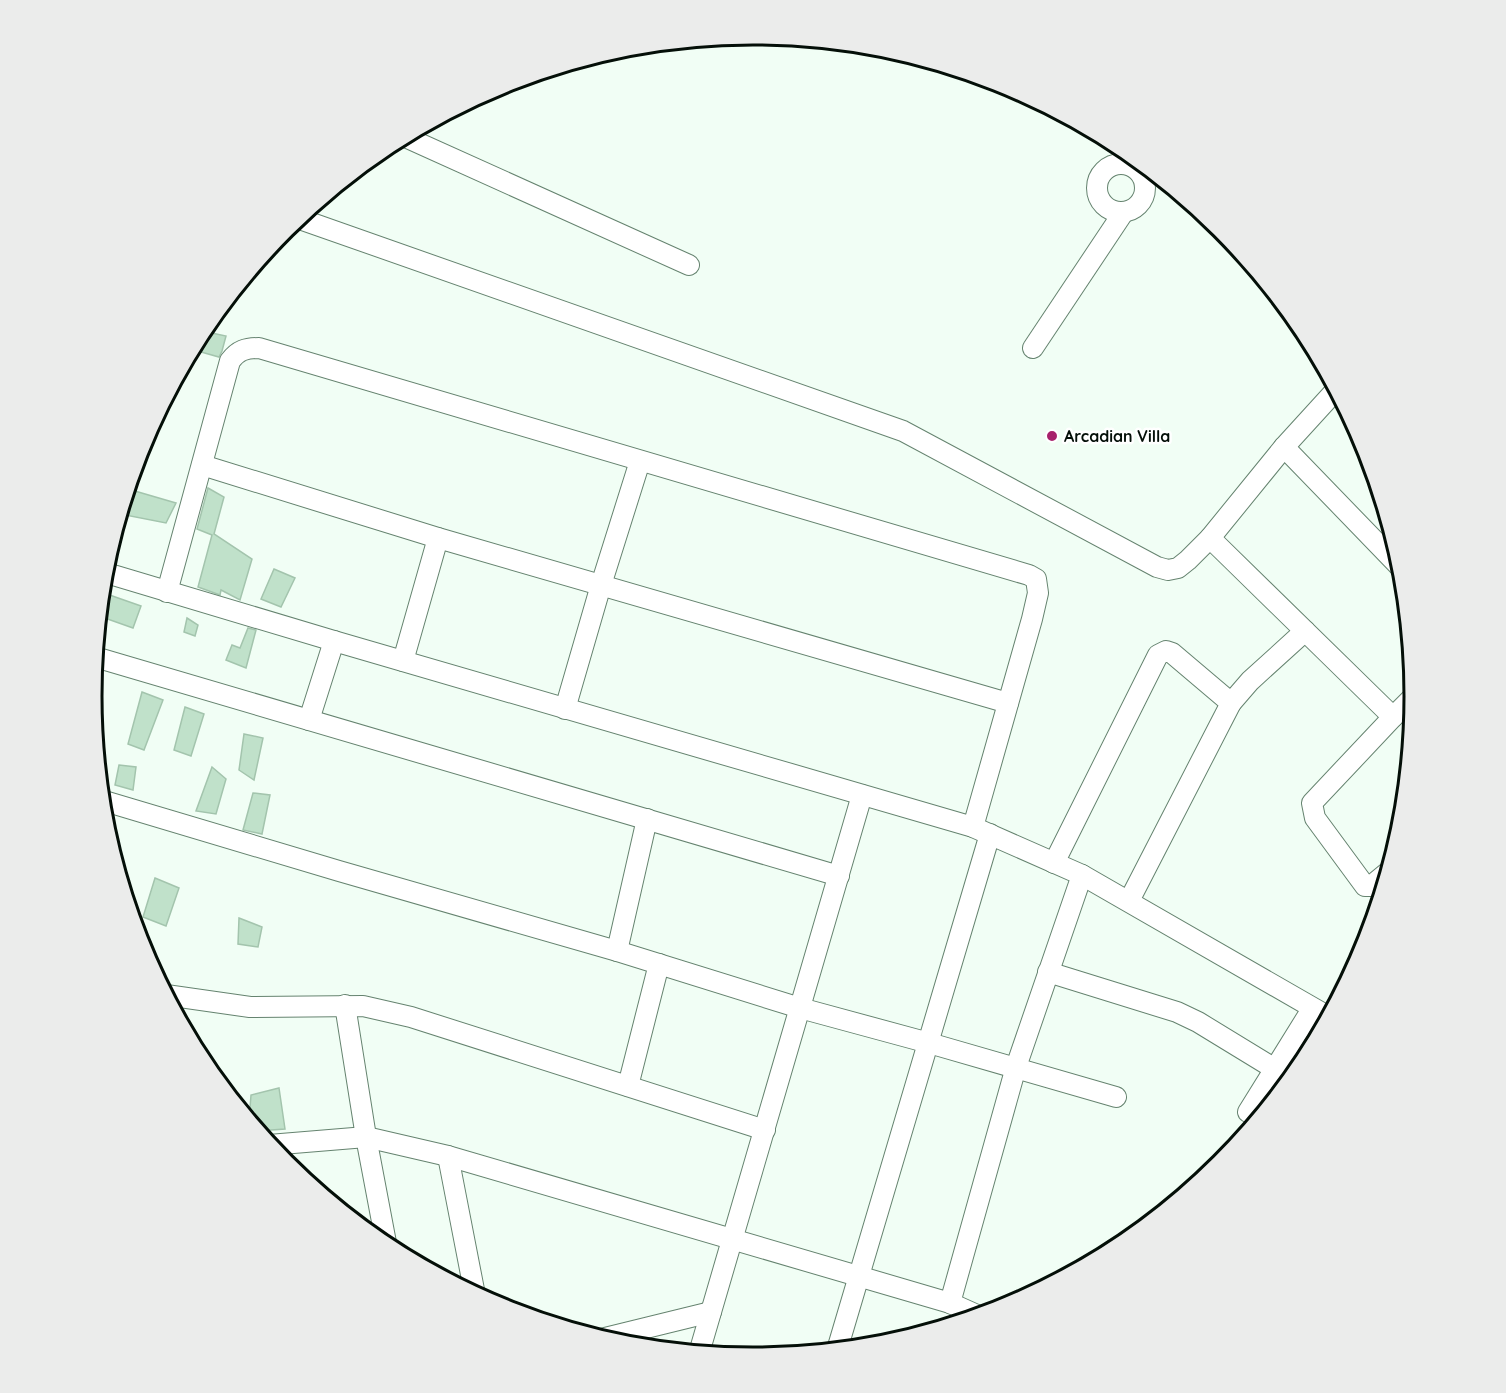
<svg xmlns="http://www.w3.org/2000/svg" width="1506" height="1393" font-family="Quicksand,sans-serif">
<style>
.building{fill:#c0e1ca;stroke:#a3c4ad;stroke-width:1.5}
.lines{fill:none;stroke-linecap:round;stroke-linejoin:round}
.minor-casing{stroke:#65836f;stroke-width:22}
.minor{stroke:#fff;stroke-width:20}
.poi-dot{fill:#a7216b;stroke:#fff;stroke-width:2}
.labels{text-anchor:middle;stroke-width:5;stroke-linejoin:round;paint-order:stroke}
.poi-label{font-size:16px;font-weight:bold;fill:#040f08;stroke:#fff;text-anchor:start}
.rim{fill:none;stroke:#040f08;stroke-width:3}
</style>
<rect width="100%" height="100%" fill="#f1fef5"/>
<g class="building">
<path d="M207,332L226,336L222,351L219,357L201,352Z"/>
<path d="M208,488L224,497L214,534L252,559L240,600L221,590L220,595L198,587L212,535L197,529Z"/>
<path d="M128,489L176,503L166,523L120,514Z"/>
<path d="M274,569L295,578L281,607L261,599Z"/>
<path d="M101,592L141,606L133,628L99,616Z"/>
<path d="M187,618L198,625L195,636L184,632Z"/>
<path d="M248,628L256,630L246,668L226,660L232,645L240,648Z"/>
<path d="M142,692L163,700L144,750L128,744Z"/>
<path d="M185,707L204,714L191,756L174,750Z"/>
<path d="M244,734L263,738L254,780L239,770Z"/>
<path d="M119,765L136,767L133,790L115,785Z"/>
<path d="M212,767L226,779L216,814L196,811Z"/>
<path d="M253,793L270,795L262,834L243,830Z"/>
<path d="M155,878L179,888L166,926L143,917Z"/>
<path d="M239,918L262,927L258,947L238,944Z"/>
<path d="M279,1088L285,1129L257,1131L249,1121L251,1095Z"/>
</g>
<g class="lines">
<defs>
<g id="minor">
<path d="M403,136L689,265"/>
<circle cx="1121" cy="188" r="24"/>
<path d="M297,218L903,431L1157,567L1168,570L1178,568L1188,560L1210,538L1284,447L1336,390"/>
<path d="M1033,348L1123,213"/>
<path d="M1284,447L1403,570"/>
<path d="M202,465L438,538L1008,703"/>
<path d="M1210,538L1393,717L1415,695"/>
<path d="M103,572L334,641L973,827L1082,875L1016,1067L950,1303L448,1156L366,1137L269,1145"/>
<path d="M167,592L230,361C238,350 246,348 259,348L1029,575L1036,579L1038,593L1032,619L973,827"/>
<path d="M95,657L839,876"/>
<path d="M403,661L438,538"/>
<path d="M1231,703L1250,681L1305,631"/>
<path d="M565,709L601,585L640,461"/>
<path d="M309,720L334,641"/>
<path d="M101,800L339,871L617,951L800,1008L929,1043L1116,1097"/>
<path d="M1054,863L1158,655L1166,651L1172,653L1231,703L1129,901"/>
<path d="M1388,872L1371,886H1365L1315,818L1312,803L1393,717"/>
<path d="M1082,875L1329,1017"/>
<path d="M617,951L647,819"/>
<path d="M1048,972L1177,1012L1198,1022L1275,1069"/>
<path d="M166,995L250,1007L363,1006L411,1017L765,1130"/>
<path d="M345,1005L366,1137L387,1248"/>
<path d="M628,1086L659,964"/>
<path d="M1248,1112L1312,1009"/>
<path d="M448,1156L475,1295"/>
<path d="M950,1303L979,1316"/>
<path d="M601,1339L711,1312"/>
<path d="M837,1350L990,834"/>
<path d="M699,1353L862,795"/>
</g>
</defs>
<use href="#minor" class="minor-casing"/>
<use href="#minor" class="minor"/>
</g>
<circle class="poi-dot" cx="1052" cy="436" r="6"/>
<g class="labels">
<g class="poi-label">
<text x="1064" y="442">Arcadian Villa</text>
</g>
</g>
<path d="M0 0H1506V1393H0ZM102 696a651 651 0 1 1 1302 0a651 651 0 1 1-1302 0Z" fill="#ebeceb" fill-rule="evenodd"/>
<path class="rim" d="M102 696a651 651 0 1 1 1302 0a651 651 0 1 1-1302 0Z"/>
</svg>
